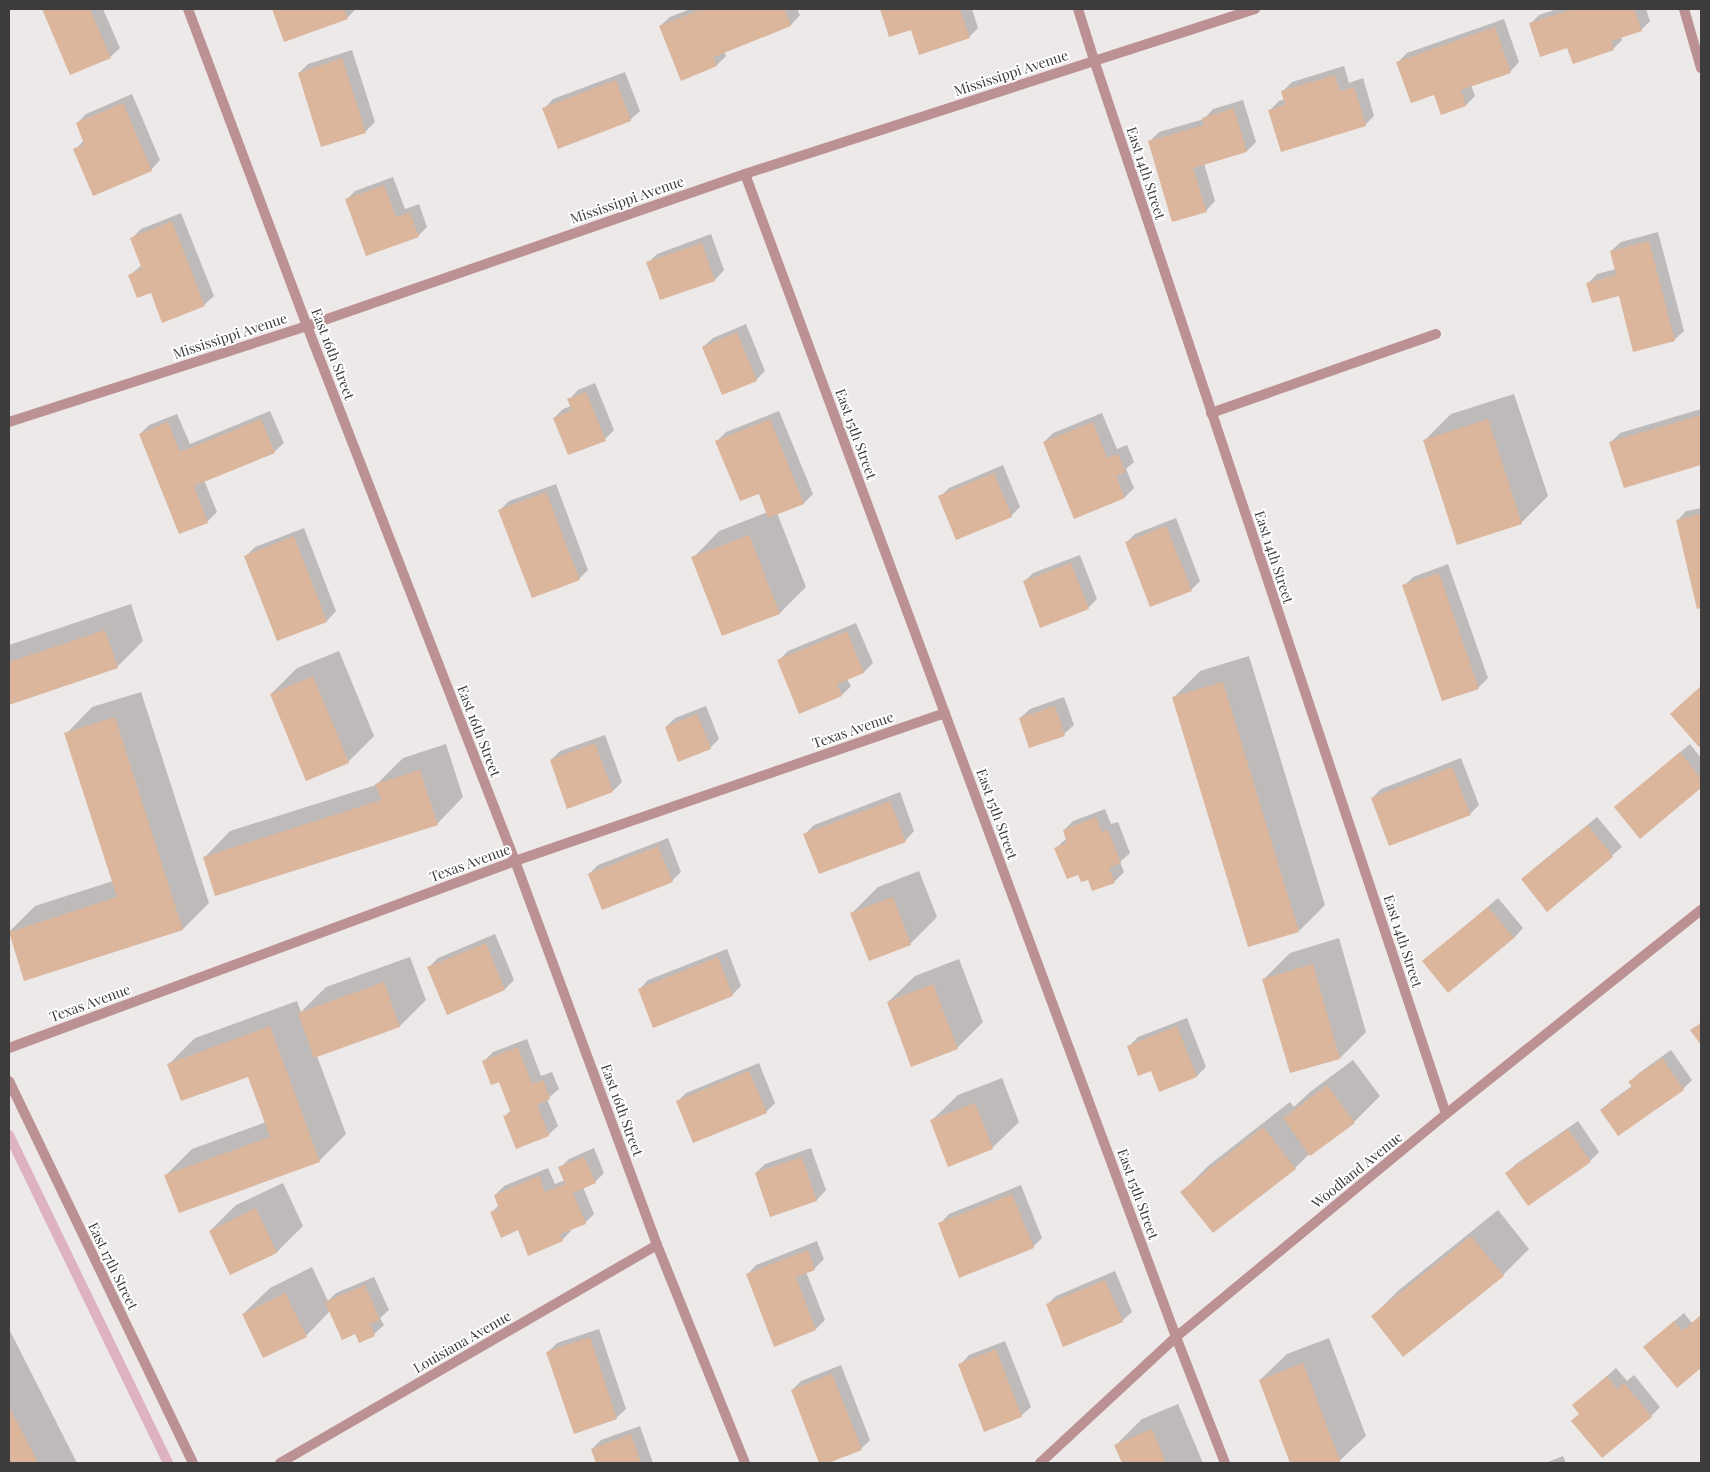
<svg xmlns="http://www.w3.org/2000/svg" width="1710" height="1472" font-family="'Playfair Display',serif">
<style>
.shadow{fill:#0003}
.lines{fill:none;stroke-linecap:round;stroke-linejoin:round}
.stream{stroke:#deb2c3;stroke-width:10}
.building{fill:#dbb59c}
.lane{stroke:#bc9194;stroke-width:10}
.street{stroke:#bc9194;stroke-width:10}
.labels{text-anchor:middle;stroke-width:4;stroke-linejoin:round;paint-order:stroke}
.street-label{font-size:14px;fill:#3d3b3b;stroke:#fff}
</style>
<rect width="100%" height="100%" fill="#ede9e8"/>
<g class="shadow">
<path d="M43,9H103L120,48L110,57L70,74Z"/>
<path d="M273,9H356L347,18L285,41Z"/>
<path d="M690,9H797L800,15L791,25L724,51L726,56L717,65L682,79L660,26L670,17Z"/>
<path d="M881,9H972L978,28L969,37L912,29L890,36Z"/>
<path d="M1557,9H1646L1650,21L1641,30L1621,37L1622,40L1613,49L1568,46L1530,24L1539,15Z"/>
<path d="M1504,19L1519,62L1510,72L1471,85L1475,96L1466,105L1435,94L1398,62L1407,53Z"/>
<path d="M352,50L375,122L366,131L322,145L299,73L308,64Z"/>
<path d="M1344,66L1349,83L1363,78L1374,116L1365,125L1270,110L1279,101L1285,99L1283,91L1292,82Z"/>
<path d="M625,72L640,111L630,120L544,109L553,99Z"/>
<path d="M132,94L160,160L151,170L75,150L84,140L77,123L86,114Z"/>
<path d="M1243,100L1256,142L1247,151L1204,163L1215,201L1206,211L1150,141L1159,132L1204,119L1213,109Z"/>
<path d="M393,177L405,209L419,204L427,227L418,236L346,200L355,191Z"/>
<path d="M181,213L214,296L204,305L151,291L130,275L142,265L132,238L141,229Z"/>
<path d="M1658,232L1684,331L1674,340L1620,295L1588,283L1597,274L1616,269L1611,251L1621,242Z"/>
<path d="M711,234L724,270L715,280L660,299L648,263L657,254Z"/>
<path d="M746,324L765,371L756,380L703,347L713,338Z"/>
<path d="M595,383L614,430L605,439L554,418L563,409L571,406L569,400L578,390Z"/>
<path d="M1514,394L1548,496L1521,523L1425,440L1451,414Z"/>
<path d="M1701,409V463L1624,486L1611,442L1620,433Z"/>
<path d="M270,411L284,443L274,452L204,480L217,512L208,521L180,532L140,434L149,425L177,414L190,444Z"/>
<path d="M779,411L813,494L804,503L777,513L806,587L780,613L723,635L693,558L719,531L768,512L759,492L717,441L726,432Z"/>
<path d="M1102,413L1117,449L1127,445L1134,462L1126,469L1134,488L1125,497L1075,517L1044,442L1053,433Z"/>
<path d="M1003,465L1020,507L1011,516L940,497L949,488Z"/>
<path d="M556,484L588,570L579,579L500,510L509,501Z"/>
<path d="M1701,508V606L1698,607L1677,521L1686,511Z"/>
<path d="M1176,518L1200,581L1191,590L1126,543L1135,534Z"/>
<path d="M304,528L336,611L327,621L277,639L246,556L255,547Z"/>
<path d="M1080,555L1097,599L1088,608L1024,582L1033,573Z"/>
<path d="M1448,564L1488,678L1478,688L1404,586L1413,577Z"/>
<path d="M131,604L143,641L117,667L9,703V645Z"/>
<path d="M856,623L873,663L864,672L847,679L851,686L842,695L778,661L788,651Z"/>
<path d="M339,651L374,736L348,762L271,694L297,668Z"/>
<path d="M1249,656L1325,905L1299,931L1173,698L1200,671Z"/>
<path d="M1701,687V743L1699,745L1681,705Z"/>
<path d="M141,692L209,903L183,929L9,932L35,906L113,881L66,734L92,707Z"/>
<path d="M1064,697L1074,725L1064,734L1020,718L1030,709Z"/>
<path d="M706,706L719,739L710,748L666,727L675,718Z"/>
<path d="M605,735L622,782L613,791L551,760L560,751Z"/>
<path d="M446,744L463,797L437,824L204,858L230,831L376,785L403,758Z"/>
<path d="M1690,744L1701,758V786L1640,837L1615,807Z"/>
<path d="M1461,758L1479,805L1470,814L1372,798L1381,789Z"/>
<path d="M900,792L914,831L905,841L805,834L814,825Z"/>
<path d="M1105,809L1111,824L1118,822L1130,853L1120,862L1124,872L1114,882L1093,890L1088,878L1079,873L1056,848L1067,838L1064,830L1073,821Z"/>
<path d="M1597,817L1622,847L1548,910L1532,870Z"/>
<path d="M668,838L681,872L672,881L589,874L598,865Z"/>
<path d="M919,871L937,917L910,944L852,913L878,887Z"/>
<path d="M1498,898L1523,928L1514,938L1424,961Z"/>
<path d="M495,934L514,980L505,989L448,1013L428,968L438,958Z"/>
<path d="M1339,938L1366,1032L1340,1058L1264,979L1290,953Z"/>
<path d="M727,949L741,986L732,995L639,990L648,980Z"/>
<path d="M410,957L426,1000L400,1026L317,1056L346,1134L319,1161L166,1175L192,1149L266,1122L248,1076L169,1064L195,1038L297,1001L301,1012L326,987Z"/>
<path d="M959,959L983,1022L957,1048L888,1002L915,976Z"/>
<path d="M1187,1018L1206,1067L1197,1076L1152,1069L1128,1047L1138,1037Z"/>
<path d="M527,1039L541,1076L552,1072L559,1089L547,1099L558,1126L548,1135L505,1116L511,1110L500,1080L484,1061L493,1052Z"/>
<path d="M1671,1050L1692,1080L1683,1089L1601,1110L1611,1101L1632,1086L1629,1082L1639,1073Z"/>
<path d="M1353,1060L1380,1096L1354,1122L1310,1153L1295,1168L1182,1192L1208,1166L1290,1102L1294,1107L1310,1092Z"/>
<path d="M759,1063L775,1103L766,1112L677,1102L686,1093Z"/>
<path d="M1002,1078L1019,1122L992,1148L931,1121L958,1095Z"/>
<path d="M1578,1121L1599,1152L1590,1161L1507,1173L1516,1164Z"/>
<path d="M594,1148L604,1173L595,1182L583,1187L594,1214L585,1223L571,1229V1231L562,1240L519,1229L491,1213L499,1205L495,1195L504,1186L548,1168L555,1184L565,1180L560,1168L569,1159Z"/>
<path d="M811,1148L826,1190L817,1200L771,1215L756,1173L765,1164Z"/>
<path d="M283,1183L303,1226L277,1252L230,1274L210,1231L236,1205Z"/>
<path d="M1021,1185L1042,1238L1033,1247L940,1224L949,1214Z"/>
<path d="M1498,1210L1529,1249L1503,1275L1373,1316L1399,1290Z"/>
<path d="M817,1241L824,1259L815,1268L806,1272L825,1320L816,1329L747,1275L756,1265Z"/>
<path d="M312,1267L328,1301L336,1293L374,1277L389,1310L380,1318L384,1325L374,1334L360,1341L356,1333L330,1311L306,1336L243,1314L270,1288Z"/>
<path d="M1115,1271L1132,1312L1122,1321L1047,1305L1056,1296Z"/>
<path d="M1684,1313L1692,1323L1701,1315V1366L1678,1386L1644,1347Z"/>
<path d="M9,1329L77,1463H9Z"/>
<path d="M599,1329L626,1409L616,1418L548,1352L557,1343Z"/>
<path d="M1329,1338L1366,1436L1337,1463H1292L1260,1380L1287,1354Z"/>
<path d="M1005,1341L1031,1407L1021,1416L960,1365L969,1355Z"/>
<path d="M841,1365L870,1440L861,1449L825,1463H820L792,1390L801,1381Z"/>
<path d="M1616,1368L1627,1381L1634,1375L1660,1407L1651,1416L1580,1413L1574,1405Z"/>
<path d="M1178,1404L1203,1463H1123L1116,1445L1142,1419Z"/>
<path d="M640,1426L653,1463H597L592,1449L601,1440Z"/>
<path d="M1563,1456L1566,1463H1545Z"/>
</g>
<g class="lines">
<path class="stream" d="M9,1135L168,1463"/>
</g>
<g class="building">
<path d="M42,9H90L111,58L70,75Z"/>
<path d="M272,9H344L348,19L284,42Z"/>
<path d="M702,9H785L791,26L714,57L717,66L681,81L659,26Z"/>
<path d="M880,9H960L970,38L919,55L911,30L889,37Z"/>
<path d="M1573,9H1634L1642,31L1611,41L1614,50L1573,64L1567,48L1540,57L1529,23Z"/>
<path d="M1495,27L1511,73L1461,90L1466,106L1441,115L1434,95L1411,103L1396,62Z"/>
<path d="M342,58L366,133L321,147L298,73Z"/>
<path d="M1335,75L1340,91L1354,87L1366,126L1281,152L1268,110L1285,105L1281,91Z"/>
<path d="M616,80L631,121L558,149L542,108Z"/>
<path d="M123,103L152,171L93,196L73,149L84,144L76,123Z"/>
<path d="M1234,108L1247,152L1193,168L1207,212L1172,222L1148,141L1204,125L1202,118Z"/>
<path d="M384,185L396,217L410,212L419,237L366,256L345,199Z"/>
<path d="M172,221L205,306L162,323L151,293L137,298L128,275L142,269L130,238Z"/>
<path d="M1649,241L1675,341L1633,352L1619,296L1592,303L1586,283L1616,275L1610,251Z"/>
<path d="M702,243L715,281L660,300L646,262Z"/>
<path d="M737,332L757,381L722,395L702,347Z"/>
<path d="M586,392L606,441L568,455L553,418L572,410L567,399Z"/>
<path d="M1701,415V465L1624,488L1609,442Z"/>
<path d="M261,419L275,453L194,486L208,523L179,534L139,434L168,422L180,452Z"/>
<path d="M770,419L804,504L768,518L759,494L740,501L715,441Z"/>
<path d="M1488,419L1522,524L1457,545L1423,440Z"/>
<path d="M1093,422L1107,458L1118,454L1125,472L1116,476L1125,498L1074,519L1043,442Z"/>
<path d="M994,473L1012,517L956,540L938,496Z"/>
<path d="M546,492L580,580L532,598L498,510Z"/>
<path d="M1701,514V608L1697,609L1676,520Z"/>
<path d="M1166,526L1192,591L1150,607L1125,542Z"/>
<path d="M749,535L780,614L722,636L691,557Z"/>
<path d="M294,536L327,622L277,641L244,556Z"/>
<path d="M1071,563L1089,609L1040,628L1023,581Z"/>
<path d="M1439,573L1479,689L1442,701L1402,585Z"/>
<path d="M105,630L118,668L9,705V662Z"/>
<path d="M847,631L864,673L837,684L842,696L799,714L777,660Z"/>
<path d="M313,676L349,763L306,781L270,694Z"/>
<path d="M1223,682L1299,932L1248,947L1172,697Z"/>
<path d="M1701,686V745L1699,747L1670,714Z"/>
<path d="M1055,706L1065,736L1029,748L1019,718Z"/>
<path d="M697,714L711,749L678,762L665,727Z"/>
<path d="M115,717L183,930L24,981L9,932L117,897L64,733Z"/>
<path d="M595,743L613,792L567,809L550,760Z"/>
<path d="M1680,752L1701,779V788L1640,839L1614,807Z"/>
<path d="M1452,767L1471,815L1389,846L1371,798Z"/>
<path d="M420,770L438,825L215,896L203,857L381,800L375,784Z"/>
<path d="M890,801L906,842L819,874L803,834Z"/>
<path d="M1096,817L1102,832L1108,830L1121,863L1109,868L1115,883L1092,891L1088,880L1081,882L1078,875L1067,879L1054,848L1067,843L1063,830Z"/>
<path d="M1588,825L1613,857L1547,912L1521,879Z"/>
<path d="M658,846L673,882L602,910L588,874Z"/>
<path d="M893,897L911,945L869,961L850,913Z"/>
<path d="M1488,907L1514,938L1448,993L1422,961Z"/>
<path d="M486,943L505,990L447,1015L427,967Z"/>
<path d="M718,957L733,996L653,1028L638,989Z"/>
<path d="M1313,964L1340,1059L1290,1073L1262,979Z"/>
<path d="M384,982L400,1027L314,1058L298,1013Z"/>
<path d="M933,984L958,1049L911,1067L887,1002Z"/>
<path d="M1701,1023V1045L1690,1030Z"/>
<path d="M270,1026L320,1162L179,1213L164,1175L270,1137L248,1077L181,1101L167,1064Z"/>
<path d="M1177,1026L1197,1077L1159,1092L1151,1071L1138,1076L1127,1046Z"/>
<path d="M518,1047L532,1084L543,1080L550,1099L537,1105L549,1136L516,1149L503,1116L511,1113L499,1082L491,1085L482,1061Z"/>
<path d="M1662,1058L1684,1090L1618,1136L1600,1110L1632,1087L1628,1082Z"/>
<path d="M749,1071L767,1113L693,1143L676,1101Z"/>
<path d="M1327,1085L1355,1123L1310,1156L1283,1118Z"/>
<path d="M975,1103L993,1149L948,1167L930,1120Z"/>
<path d="M1263,1127L1296,1169L1213,1233L1180,1192Z"/>
<path d="M1568,1129L1591,1162L1528,1206L1505,1173Z"/>
<path d="M584,1157L596,1183L573,1193L586,1224L560,1234L563,1241L528,1256L518,1230L501,1238L490,1212L499,1209L494,1195L539,1176L545,1192L565,1184L558,1167Z"/>
<path d="M802,1157L817,1201L770,1217L755,1173Z"/>
<path d="M1012,1194L1034,1248L959,1278L938,1223Z"/>
<path d="M256,1208L277,1253L230,1275L209,1231Z"/>
<path d="M1471,1236L1504,1276L1403,1357L1371,1316Z"/>
<path d="M808,1250L815,1270L796,1277L816,1330L774,1347L746,1274Z"/>
<path d="M1105,1280L1123,1322L1063,1347L1046,1304Z"/>
<path d="M365,1285L380,1320L370,1324L375,1336L359,1343L355,1334L342,1340L325,1302Z"/>
<path d="M285,1293L307,1337L263,1358L242,1314Z"/>
<path d="M1701,1315V1368L1677,1388L1643,1347L1674,1321L1682,1331Z"/>
<path d="M590,1337L617,1419L574,1434L546,1352Z"/>
<path d="M996,1349L1022,1417L984,1432L958,1364Z"/>
<path d="M1303,1363L1341,1463H1290L1259,1380Z"/>
<path d="M832,1374L862,1450L828,1463H819L791,1390Z"/>
<path d="M1607,1376L1617,1389L1624,1383L1652,1417L1602,1458L1571,1421L1579,1414L1572,1405Z"/>
<path d="M9,1406L38,1463H9Z"/>
<path d="M1152,1429L1166,1463H1122L1114,1445Z"/>
<path d="M631,1434L641,1463H596L591,1449Z"/>
</g>
<g class="lines">
<path class="lane" d="M1211,413L1436,334"/>
<g class="street">
<path d="M188,9L307,326L515,861L657,1245L745,1463"/>
<path d="M1078,9L1094,60L1446,1114"/>
<path d="M1684,9L1701,68"/>
<path d="M745,174L1176,1337L1225,1463"/>
<path d="M9,422L307,326L745,174L1255,9"/>
<path d="M9,1048L515,861L945,713"/>
<path d="M9,1081L193,1463"/>
<path d="M280,1463L657,1245"/>
<path d="M1040,1463L1176,1337L1446,1114L1701,910"/>
</g>
</g>
<g class="labels">
<g class="street-label">
<text transform="translate(1011 73) rotate(-18)" y="5">Mississippi Avenue</text>
<text transform="translate(1146 173) rotate(72)" y="5">East 14th Street</text>
<text transform="translate(627 200) rotate(-19)" y="5">Mississippi Avenue</text>
<text transform="translate(230 336) rotate(-18)" y="5">Mississippi Avenue</text>
<text transform="translate(333 354) rotate(69)" y="5">East 16th Street</text>
<text transform="translate(856 434) rotate(70)" y="5">East 15th Street</text>
<text transform="translate(1274 557) rotate(72)" y="5">East 14th Street</text>
<text transform="translate(853 730) rotate(-19)" y="5">Texas Avenue</text>
<text transform="translate(479 731) rotate(69)" y="5">East 16th Street</text>
<text transform="translate(997 814) rotate(70)" y="5">East 15th Street</text>
<text transform="translate(470 863) rotate(-20)" y="5">Texas Avenue</text>
<text transform="translate(1403 941) rotate(72)" y="5">East 14th Street</text>
<text transform="translate(90 1003) rotate(-20)" y="5">Texas Avenue</text>
<text transform="translate(622 1110) rotate(70)" y="5">East 16th Street</text>
<text transform="translate(1357 1170) rotate(-39)" y="5">Woodland Avenue</text>
<text transform="translate(1138 1194) rotate(70)" y="5">East 15th Street</text>
<text transform="translate(113 1266) rotate(64)" y="5">East 17th Street</text>
<text transform="translate(462 1342) rotate(-30)" y="5">Louisiana Avenue</text>
</g>
</g>
<rect width="1710" height="1472" fill="none" stroke="#3d3b3b" stroke-width="20"/>
</svg>
